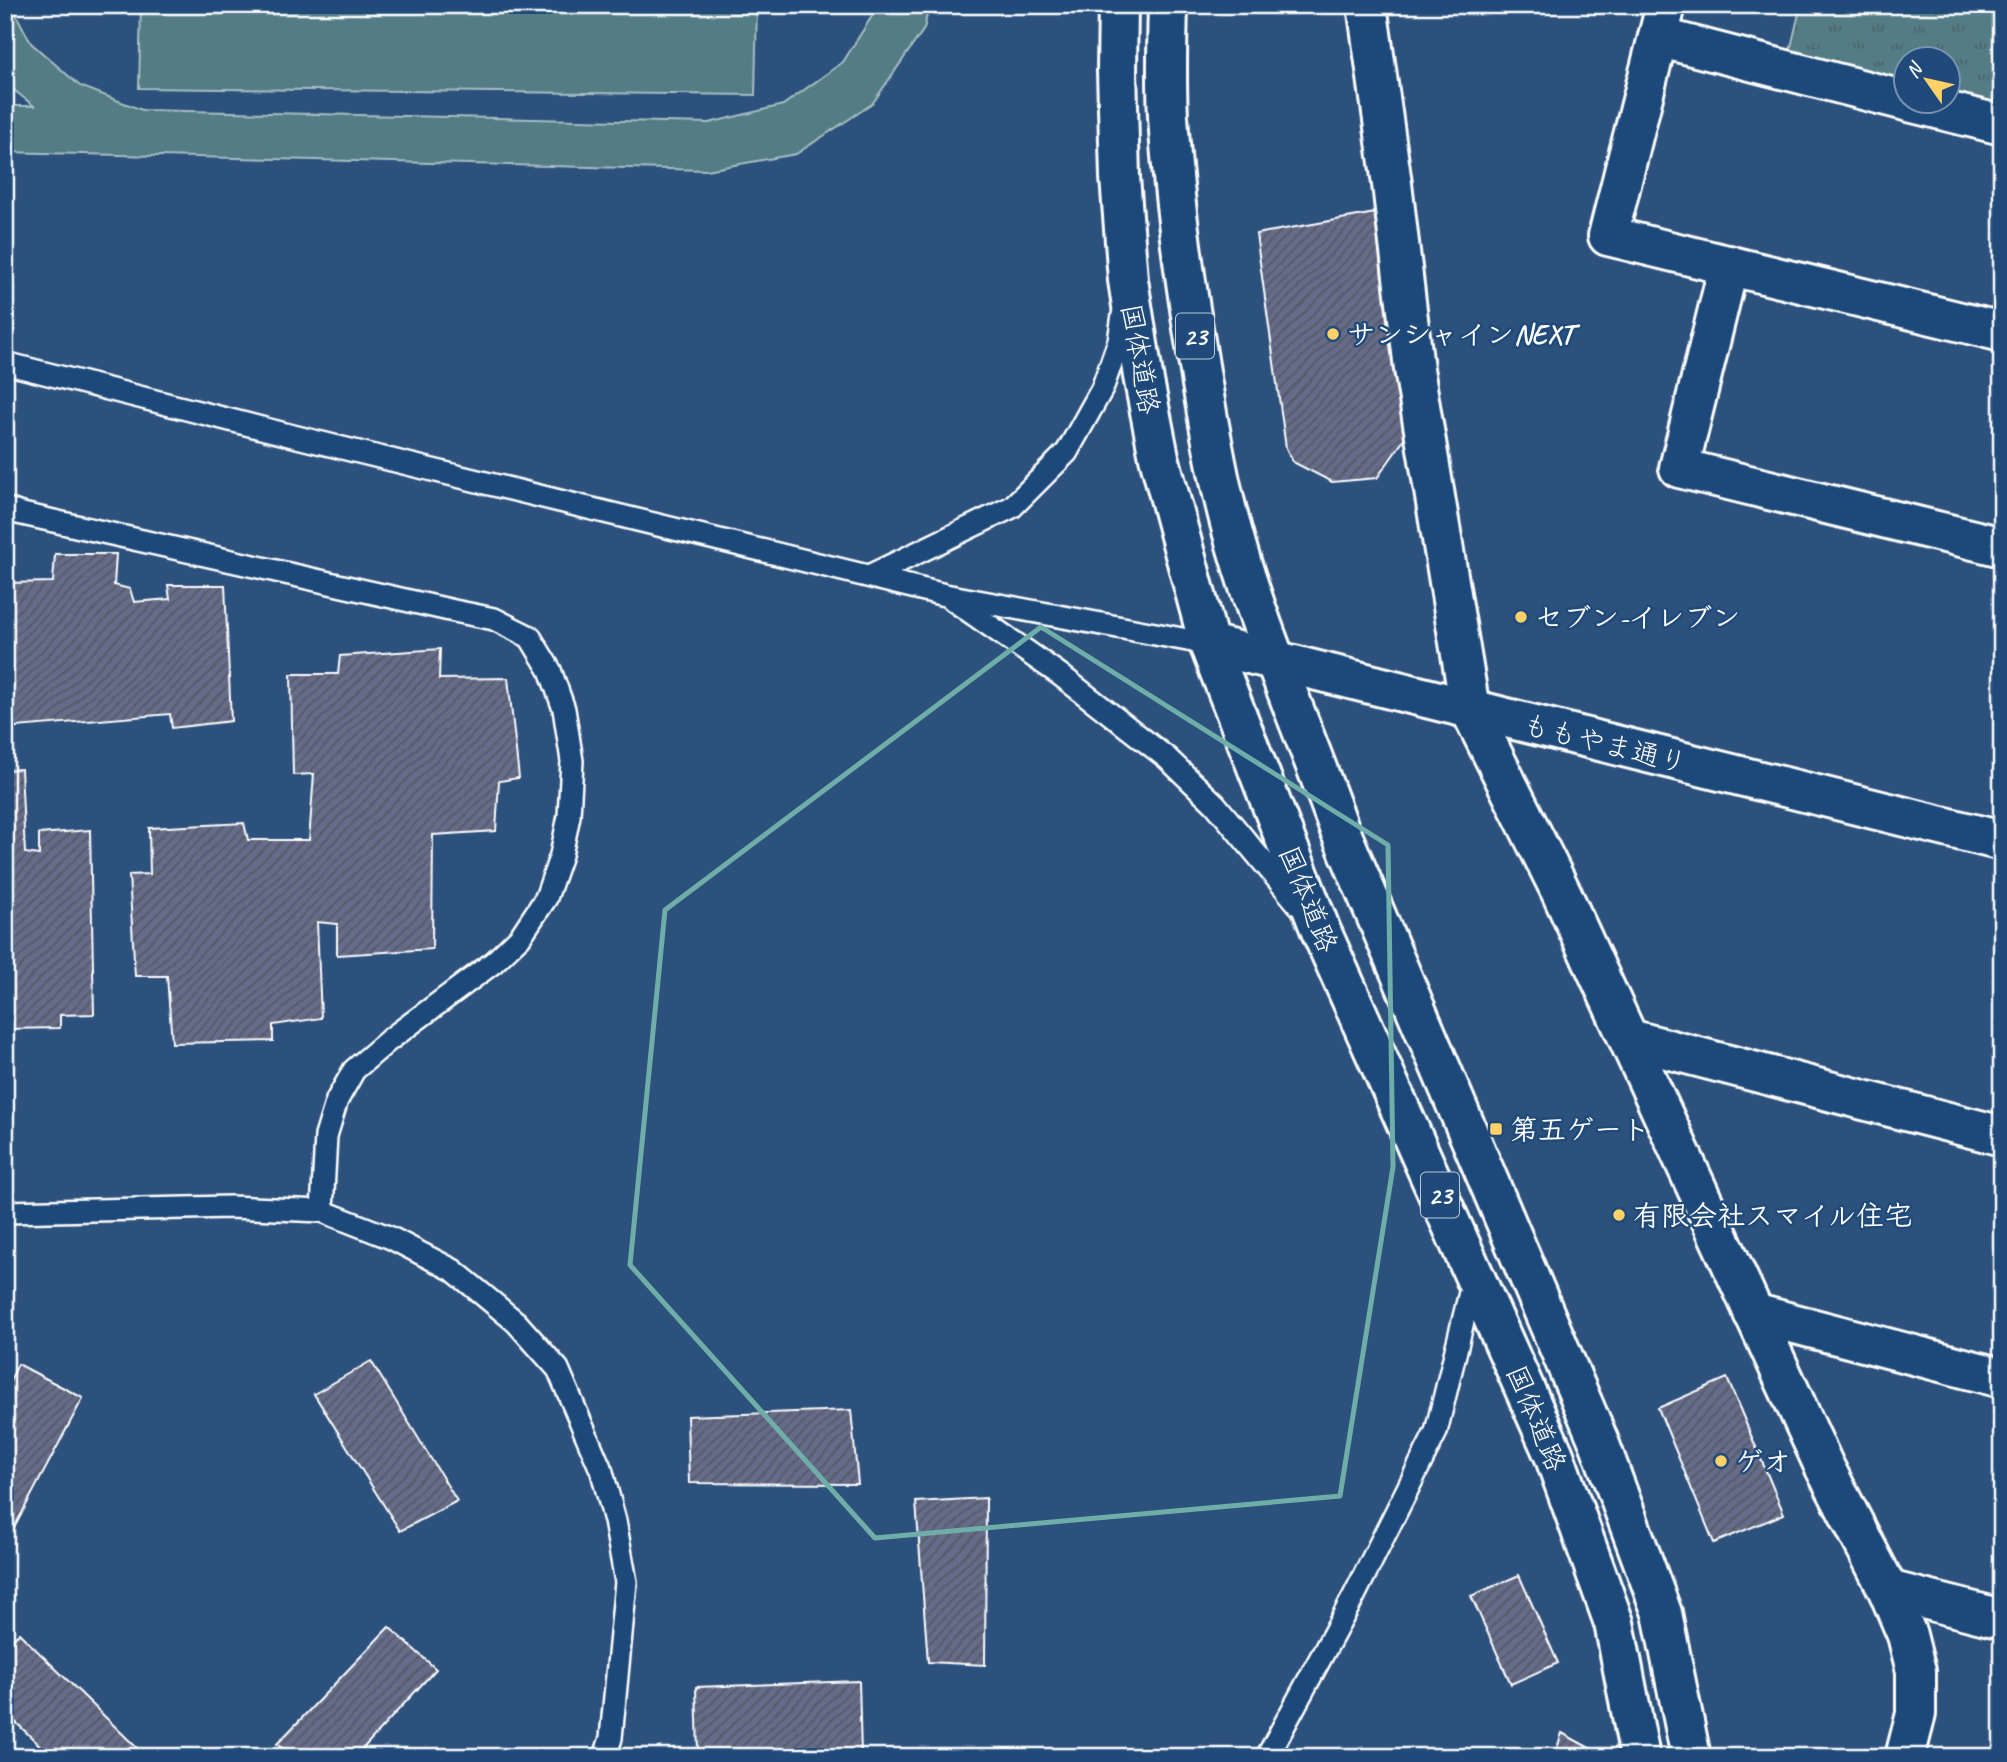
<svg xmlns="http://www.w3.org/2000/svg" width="2007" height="1762" font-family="Caveat,'Klee One',sans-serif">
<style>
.green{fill:#527c84;stroke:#a8bec2;stroke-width:2}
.park{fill:url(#park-tufts);stroke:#a8bec2;stroke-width:2}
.building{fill:url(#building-hatch);stroke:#fff;stroke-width:2}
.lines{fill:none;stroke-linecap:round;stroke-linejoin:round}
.lane-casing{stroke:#fff;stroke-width:26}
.street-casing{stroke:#fff;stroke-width:44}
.secondary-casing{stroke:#fff;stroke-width:44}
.primary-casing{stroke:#fff;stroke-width:44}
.lane{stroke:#1f4a7a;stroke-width:21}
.street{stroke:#1f4a7a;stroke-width:38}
.secondary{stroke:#1f4a7a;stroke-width:38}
.primary{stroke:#1f4a7a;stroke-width:38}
.marked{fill:none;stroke:#6fada8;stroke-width:5;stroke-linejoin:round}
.poi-dot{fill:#ffd166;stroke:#1f4a7a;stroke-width:2.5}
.labels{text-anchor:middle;stroke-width:5;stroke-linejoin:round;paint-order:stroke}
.shield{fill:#1f4a7a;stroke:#bcc9d7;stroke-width:2}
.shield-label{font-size:26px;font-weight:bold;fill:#fff}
.poi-label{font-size:28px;font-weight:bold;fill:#fff;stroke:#1f4a7a;text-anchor:start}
.street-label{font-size:28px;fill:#fff;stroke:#1f4a7a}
</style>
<defs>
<pattern id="park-tufts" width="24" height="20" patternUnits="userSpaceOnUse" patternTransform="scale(1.75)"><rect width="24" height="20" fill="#527c84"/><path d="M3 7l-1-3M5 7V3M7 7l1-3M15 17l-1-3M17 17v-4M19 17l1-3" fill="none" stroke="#4f6468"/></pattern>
<pattern id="building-hatch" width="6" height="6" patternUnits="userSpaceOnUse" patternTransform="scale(1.75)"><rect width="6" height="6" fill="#656c8a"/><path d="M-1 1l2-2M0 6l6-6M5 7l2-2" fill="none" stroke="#555762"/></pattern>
</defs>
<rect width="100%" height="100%" fill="#2d517d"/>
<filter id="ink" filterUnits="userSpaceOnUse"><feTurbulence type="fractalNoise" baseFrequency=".0143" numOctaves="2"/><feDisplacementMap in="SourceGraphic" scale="14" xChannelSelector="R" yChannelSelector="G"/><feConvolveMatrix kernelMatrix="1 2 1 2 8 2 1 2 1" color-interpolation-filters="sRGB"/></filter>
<g filter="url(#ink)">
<g class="green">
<path d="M5,5H11L31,43L80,86L142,110L709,123L783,105L843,62L879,5H929L924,29L872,104L796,154L707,170L5,152V106H34L5,83Z"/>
<path d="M141,5H757L755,95L139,88Z"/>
</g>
<path class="park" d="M1801,5H2002V105L1948,91V60H1906L1905,81L1790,51Z"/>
<g class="building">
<path d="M1381,212L1408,434L1377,478L1332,482L1293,462L1286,448L1256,234Z"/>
<path d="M55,554H116L114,585L130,589L134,602L170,599L168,585H225L231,721L172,728L170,714L5,728V583L53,582Z"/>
<path d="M440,649L439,679L508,678L519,778L499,781L496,831L433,835L432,949L337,955V924L317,922L321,1018L273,1025V1041L172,1043L167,976H135L129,875L150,874L149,828L244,823L248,840H309L314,774L293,775L291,674H338L340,656Z"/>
<path d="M21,769L25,853L39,855V834L90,830L94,1014L60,1015V1028L5,1029V770Z"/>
<path d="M371,1361L457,1501L400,1531L314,1394Z"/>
<path d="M18,1364L83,1398L5,1545V1391Z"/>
<path d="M1727,1378L1784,1514L1714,1543L1658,1408Z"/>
<path d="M851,1410L858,1484L689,1483L687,1416Z"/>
<path d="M986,1498L985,1665L928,1662L916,1502Z"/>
<path d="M1519,1575L1558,1663L1511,1684L1471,1596Z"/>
<path d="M389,1627L436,1669L355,1757H293L277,1744Z"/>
<path d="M19,1633L137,1748L127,1757H52L5,1712V1647Z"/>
<path d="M859,1681L861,1755L698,1751L696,1687Z"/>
<path d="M1562,1733L1599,1753L1601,1757H1554Z"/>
</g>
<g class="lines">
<defs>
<g id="lane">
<path d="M5,363L293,436L945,595L1209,644"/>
<path d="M5,508L18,513L454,611L494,619L530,637L550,670L564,709L572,761L569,816L561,855L546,898L520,937L494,962L389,1040L354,1070L337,1100L326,1136L322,1211"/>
<path d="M869,576L1012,507L1067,452L1102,389L1119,341L1123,315"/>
<path d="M953,600L1059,674L1167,758L1215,804L1299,905"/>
<path d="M5,1212L231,1207L322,1211L391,1238L453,1270L516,1322L558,1369L602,1472L615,1521L626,1582L611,1738L605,1757"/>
<path d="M1267,1757L1353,1598L1436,1432L1473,1280"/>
</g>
<g id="street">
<path d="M1367,5L1392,184L1414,369L1470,709L1561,892L1824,1466L1888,1590L1907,1635L1916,1671V1714L1905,1757"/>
<path d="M1666,5L1608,236L2002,332"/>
<path d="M1658,37L1906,101"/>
<path d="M1909,102L2002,125"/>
<path d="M1729,265L1679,468L2002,547"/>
<path d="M1629,1039L2002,1136"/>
<path d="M1753,1313L2002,1378"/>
<path d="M1888,1590L2002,1619"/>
</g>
<path id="secondary" d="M1209,644L2002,841"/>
<g id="primary">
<path d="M1118,5L1117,71L1120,177L1128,280L1143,376L1159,457L1209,644L1321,931L1554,1455L1614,1623L1640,1757"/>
<path d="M1168,5C1167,42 1166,79 1168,116C1173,195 1184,274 1197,353C1205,403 1213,454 1225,503C1251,613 1301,721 1339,828L1599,1442L1662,1613L1691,1757"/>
</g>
</defs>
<use href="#lane" class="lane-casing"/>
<use href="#street" class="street-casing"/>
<use href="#secondary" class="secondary-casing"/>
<use href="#primary" class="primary-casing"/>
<use href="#lane" class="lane"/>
<use href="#street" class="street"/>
<use href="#secondary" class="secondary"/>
<use href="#primary" class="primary"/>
</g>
</g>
<path class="marked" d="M1041,627L1388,845L1393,1167L1340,1496L875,1538L630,1265L665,910Z"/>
<g class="poi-dot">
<circle cx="1333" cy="334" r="7"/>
<circle cx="1521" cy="617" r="7"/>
<rect x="1489" y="1122" width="14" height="14" rx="3.5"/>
<circle cx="1619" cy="1215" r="7"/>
<circle cx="1721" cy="1461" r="7"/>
</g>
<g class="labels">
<g class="shield">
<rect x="1176" y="313.5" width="38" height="45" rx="5"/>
<rect x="1421" y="1172.5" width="38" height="45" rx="5"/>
</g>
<g class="shield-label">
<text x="1195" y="345">23</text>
<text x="1440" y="1204">23</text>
</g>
<g class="poi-label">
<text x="1347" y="344">サンシャインNEXT</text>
<text x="1535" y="627">セブン-イレブン</text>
<text x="1510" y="1139">第五ゲート</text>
<text x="1633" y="1225">有限会社スマイル住宅</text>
<text x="1735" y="1471">ゲオ</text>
</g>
<g class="street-label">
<text transform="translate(1141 359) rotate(80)" y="10">国体道路</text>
<text transform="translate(1605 743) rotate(14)" y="10">ももやま通り</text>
<text transform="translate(1309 899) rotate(68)" y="10">国体道路</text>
<text transform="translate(1537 1418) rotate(67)" y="10">国体道路</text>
</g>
</g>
<rect width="2007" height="1762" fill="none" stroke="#1f4a7a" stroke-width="28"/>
<rect x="14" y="14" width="1979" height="1734" fill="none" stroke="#fff" stroke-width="2.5" filter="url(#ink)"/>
<g transform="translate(1927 80) rotate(304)"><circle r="33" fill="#1f4a7a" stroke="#7992af" stroke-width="2"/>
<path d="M0-5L12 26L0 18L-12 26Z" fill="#ffd166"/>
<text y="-10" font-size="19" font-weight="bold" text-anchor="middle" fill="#ffffff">N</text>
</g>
</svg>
